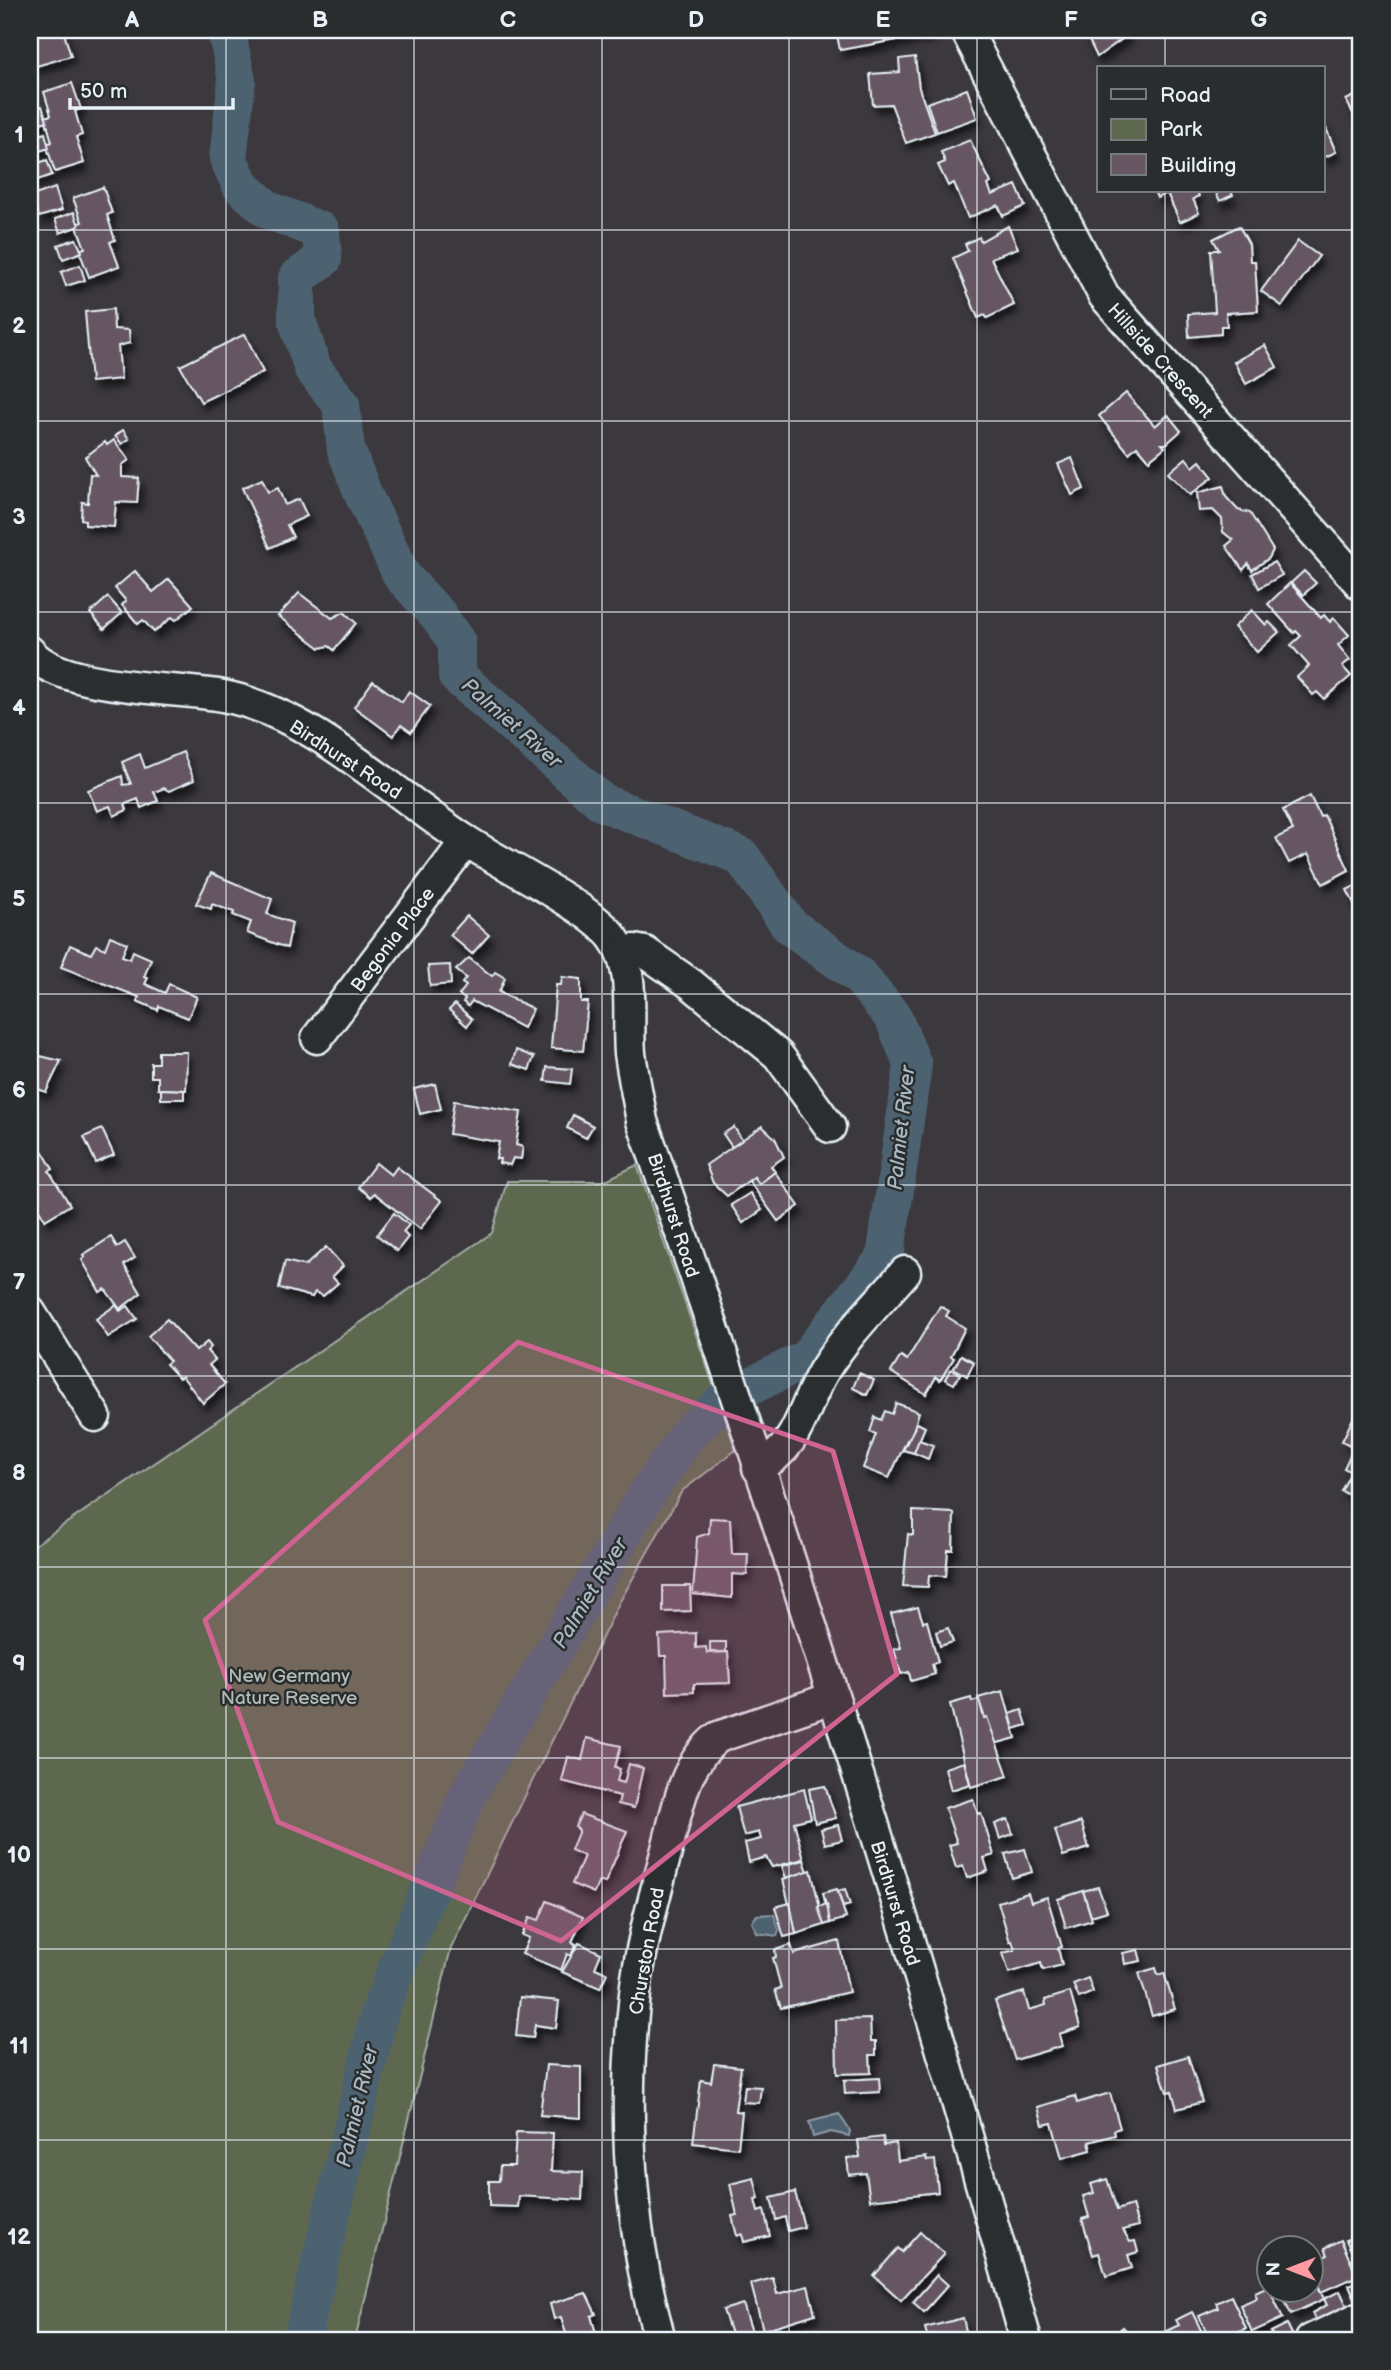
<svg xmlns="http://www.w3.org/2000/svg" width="1391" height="2370" font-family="'Balsamiq Sans',sans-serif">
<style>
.green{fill:#5d684f;stroke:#a2aca4;stroke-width:2}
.water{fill:#4e6271;stroke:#8c9ba7;stroke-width:2}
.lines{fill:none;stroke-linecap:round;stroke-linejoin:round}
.river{stroke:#4e6271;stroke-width:38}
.building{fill:#655662;stroke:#e8f1f8;stroke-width:2;filter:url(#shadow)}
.minor-casing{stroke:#e8f1f8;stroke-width:35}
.minor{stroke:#2a2d2e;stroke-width:30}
.marked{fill:#cf6492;fill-opacity:0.2;stroke:#cf6492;stroke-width:5;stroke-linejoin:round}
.grid{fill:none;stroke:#e8f1f8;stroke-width:2;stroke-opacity:0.55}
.labels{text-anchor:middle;stroke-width:5;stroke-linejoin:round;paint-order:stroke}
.street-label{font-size:19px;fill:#e8f1f8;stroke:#2a2d2e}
.park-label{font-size:19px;fill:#b0bab4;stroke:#2a2d2e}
.water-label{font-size:21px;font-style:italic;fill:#aab8c2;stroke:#2a2d2e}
.neatline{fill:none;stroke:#e8f1f8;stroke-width:2.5}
.grid-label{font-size:23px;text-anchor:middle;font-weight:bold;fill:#e8f1f8}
</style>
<defs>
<filter id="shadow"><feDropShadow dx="4" dy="7" stdDeviation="3.5" flood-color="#0009"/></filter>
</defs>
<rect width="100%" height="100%" fill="#3c393e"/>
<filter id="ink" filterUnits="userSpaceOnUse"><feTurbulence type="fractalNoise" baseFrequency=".0143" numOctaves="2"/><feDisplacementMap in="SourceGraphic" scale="14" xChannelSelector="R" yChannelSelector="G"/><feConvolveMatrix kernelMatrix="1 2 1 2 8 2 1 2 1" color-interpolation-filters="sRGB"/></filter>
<g filter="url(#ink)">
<path class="green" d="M637,1165L736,1450L682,1491L619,1603L451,1948L355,2340H30V1548L492,1233L507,1181H604Z"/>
<g class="water">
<path d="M774,1914L779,1930L777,1936L757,1933L752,1922L757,1915Z"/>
<path d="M839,2114L850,2131L849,2136L831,2132L813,2137L809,2122Z"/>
</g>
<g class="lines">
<path class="river" d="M226,30L237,80L228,158L241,186L268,210L321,231L323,259L297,278V320L313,369L341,404L346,450L364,496L402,576L438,615L457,643V676L603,803L741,856L790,926L858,975L893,1017L913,1065L885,1258L806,1359L726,1398L688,1434L648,1492L469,1792L380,2010L302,2340"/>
</g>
<g class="building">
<path d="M30,30H63L71,56L33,67Z"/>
<path d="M836,30H930L931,34L840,50Z"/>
<path d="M1084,30H1126L1129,34L1097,57Z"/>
<path d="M915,57L919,88L935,133L906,143L891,104L873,105L870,74L900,72L899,59Z"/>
<path d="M72,83L81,109L75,111L82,135L76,137L84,163L55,172L46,144L52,142L45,117L51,115L44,92Z"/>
<path d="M967,89L977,118L937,132L927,103Z"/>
<path d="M1361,93V129L1346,100Z"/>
<path d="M42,106L47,121L30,126V110Z"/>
<path d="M1323,121L1336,152L1323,158Z"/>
<path d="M45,133L49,148L30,154V138Z"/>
<path d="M970,140L991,183L988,185L992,195L1016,185L1025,206L1003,216L998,205L968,218L954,183L948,186L938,165L945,162L941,152Z"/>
<path d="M47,160L52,175L32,182L30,166Z"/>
<path d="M103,187L112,213L107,215L115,240L110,242L119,266L89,277L79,250L85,248L76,224L82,222L73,198Z"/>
<path d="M55,188L62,210L39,217L32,196Z"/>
<path d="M1154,191H1197L1199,196L1193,199L1199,213L1180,222L1167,193L1157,198Z"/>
<path d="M1215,191H1231L1233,195L1220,201Z"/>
<path d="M74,212L79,226L60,233L55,219Z"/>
<path d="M1008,226L1018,248L991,258L1014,305L987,318L985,315L978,318L953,258L968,251L965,244L979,237L981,241Z"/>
<path d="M1239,226L1249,244L1250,261H1255L1258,311L1226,313L1227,326H1221V334L1189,337L1188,314L1215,312L1211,250H1219L1213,239Z"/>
<path d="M76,239L82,252L63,259L58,245Z"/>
<path d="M1298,241L1319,256L1282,306L1261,291Z"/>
<path d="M80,265L85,280L66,286L61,272Z"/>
<path d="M1361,296V313L1355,299Z"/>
<path d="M113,309L114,329L129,330L130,343L118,346L121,379L91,382L85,312Z"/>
<path d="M245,334L263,372L201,402L180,366Z"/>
<path d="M1265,345L1277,367L1246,384L1234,362Z"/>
<path d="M1126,393L1155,426L1168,415L1181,431L1166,444H1162L1165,447L1149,460L1137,446L1129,453L1099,416Z"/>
<path d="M123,430L129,439L122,444L115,436Z"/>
<path d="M114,440L129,460L122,465V477L139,478L137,503L116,502L114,527L85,525V520L81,519L82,502L88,503L90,474L96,475L85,457L105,442L107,445Z"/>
<path d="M1072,458L1084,489L1072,495L1058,464Z"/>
<path d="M1186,458L1193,467L1200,461L1213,477L1190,495L1168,473Z"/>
<path d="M262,479L268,492L278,488L285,505L299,499L307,516L287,525L293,537L270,548L242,488Z"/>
<path d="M1223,486L1226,497L1238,510L1250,513L1273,550L1269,558L1252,570L1248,564L1243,570L1226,546L1233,540L1223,532L1222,519L1213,510L1199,511L1197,493Z"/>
<path d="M1274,562L1282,575L1259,588L1252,574Z"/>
<path d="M135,571L153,592L169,579L193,606L176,620L172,617L154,632L143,620L138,624L122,605L126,601L115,588Z"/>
<path d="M1304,571L1316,583L1303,595L1291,583Z"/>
<path d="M1290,583L1321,618L1324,615L1330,622L1334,618L1349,635L1338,645L1350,660L1342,666L1351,676L1324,699L1317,692L1313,695L1297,677L1309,666L1291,645L1301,636L1296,631L1294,633L1268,604Z"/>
<path d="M299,593L332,618L344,612L356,623L334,650L329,646L320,648L278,616Z"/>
<path d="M108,597L122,613L104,629L90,613Z"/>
<path d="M1252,610L1266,625L1269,622L1279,632L1257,652L1234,627Z"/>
<path d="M373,681L402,702L409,691L430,706L411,732L401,725L393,736L354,707Z"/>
<path d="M183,752L194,780L169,791L164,788L154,792L158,801L141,808L138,799L125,804L127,810L114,816L110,806L97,811L88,790L122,776L123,785L131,784L122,762L140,754L145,768Z"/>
<path d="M1310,796L1320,817L1324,815L1349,870L1323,884L1308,854L1289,863L1276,838L1293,830L1283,810Z"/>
<path d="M211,873L272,899L267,914L292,923L287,948L247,933L251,922L233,915L234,912L212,904L211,909L196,904Z"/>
<path d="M1361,883V917L1347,890Z"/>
<path d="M467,916L489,935L472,954L450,935Z"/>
<path d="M110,936L127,943L122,956L130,959L133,951L151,959L144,977L148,978L145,984L165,993L169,984L197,997L188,1018L159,1006L158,1010L137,1001L139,997L61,967L70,945L91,954L96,945L105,949Z"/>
<path d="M469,958L492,976L495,972L505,978L499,992L533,1009L523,1028L472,1001L468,1006L463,1002L465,999L459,995L466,986L462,983L466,978L456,970Z"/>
<path d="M450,965L451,984L430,986L428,966Z"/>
<path d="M562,977L581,979V1002H588L583,1051L551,1048L556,985H561Z"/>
<path d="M455,1004L472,1019L467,1026L449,1010Z"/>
<path d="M30,1043L39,1047L36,1055L61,1061L46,1092L30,1086Z"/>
<path d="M516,1050L534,1057L529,1070L512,1064Z"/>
<path d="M158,1052H187L186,1090L158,1089V1077H151V1063H158Z"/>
<path d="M547,1067L572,1069L570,1084L545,1081Z"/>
<path d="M435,1084L441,1109L420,1114L414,1089Z"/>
<path d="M161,1089L184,1090V1099H161Z"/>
<path d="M454,1101L521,1112L516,1145L523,1147L521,1159L513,1158L510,1165L499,1163L500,1159H496L499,1142L449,1134Z"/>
<path d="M573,1115L593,1126L586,1138L567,1128Z"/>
<path d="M762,1126L775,1138L784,1157L771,1166L775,1172L759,1184L754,1177L727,1196L713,1183L706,1165Z"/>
<path d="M734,1127L742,1140L732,1147L723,1134Z"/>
<path d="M102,1129L114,1155L96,1163L84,1137Z"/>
<path d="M43,1152L53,1169L49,1171L70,1205L45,1220L37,1206L33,1209L30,1204V1160Z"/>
<path d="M376,1163L391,1175L397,1167L442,1201L420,1229L374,1193L371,1197L358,1187Z"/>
<path d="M775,1172L799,1206L778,1221L749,1181L754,1177L759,1184Z"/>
<path d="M750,1193L762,1210L743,1223L731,1205Z"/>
<path d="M394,1213L409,1225L403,1232L408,1237L397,1251L377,1235Z"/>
<path d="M111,1237L117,1247L125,1242L135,1258L124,1265L141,1293L120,1309L105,1289L100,1292L82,1260L85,1257L83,1255Z"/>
<path d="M326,1247L343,1266L332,1277L338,1283L323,1296L315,1292L312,1297L279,1288L285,1261L305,1266Z"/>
<path d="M116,1305L120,1311L128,1306L137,1319L108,1337L96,1319Z"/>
<path d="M940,1306L949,1311L946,1316L965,1328L951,1356L954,1358L940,1380L936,1377L926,1394L891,1372L901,1356L907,1360Z"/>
<path d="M167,1319L196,1351L207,1342L211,1347L207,1351L215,1360L209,1365L225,1384L203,1403L182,1376L179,1378L166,1364L170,1361L148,1336Z"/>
<path d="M961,1355L974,1362L967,1376L954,1368Z"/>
<path d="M951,1369L960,1374L954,1384L945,1379Z"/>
<path d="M859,1373L874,1380L867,1395L853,1388Z"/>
<path d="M1361,1402V1507L1354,1503L1356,1498L1341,1491L1351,1472L1344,1468L1354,1447L1342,1441Z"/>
<path d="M896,1403L919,1412L910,1441L907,1440L889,1478L863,1468L876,1434L870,1432L875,1417L881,1420L885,1411L892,1414Z"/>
<path d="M917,1423L925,1427L914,1453L903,1450Z"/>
<path d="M919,1440L933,1445L928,1459L914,1453Z"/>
<path d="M913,1511L954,1513L953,1550H948L946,1576L929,1575L928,1587L903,1586L908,1534L913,1535Z"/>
<path d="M710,1518L730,1519L732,1554H748L747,1575L732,1574V1598L693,1594L697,1537L709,1533Z"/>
<path d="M663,1586H690L691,1611L663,1612Z"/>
<path d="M918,1607L923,1622L927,1621L938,1662L932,1664L935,1674L911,1681L909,1672L901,1674L894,1649L901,1648L891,1614Z"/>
<path d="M948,1628L953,1642L940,1646L936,1632Z"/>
<path d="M696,1633V1648L706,1647L707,1653L728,1652L730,1683L694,1684V1692L667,1693L666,1656H660L659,1635Z"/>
<rect x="710" y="1642" width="16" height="10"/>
<path d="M1003,1691L1016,1738L994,1744L978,1698Z"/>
<path d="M971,1698L972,1702L979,1700L984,1718L987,1717L1008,1776L971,1787L950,1704Z"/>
<path d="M1022,1710L1027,1725L1014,1729L1010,1714Z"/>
<path d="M587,1738L621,1746L615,1767L620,1769L617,1781L624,1783L629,1764L643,1768L634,1808L618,1804L620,1796L562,1781L568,1757L582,1760Z"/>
<path d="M964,1762L970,1784L951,1790L945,1768Z"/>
<path d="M825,1786L836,1818L815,1823L809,1789Z"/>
<path d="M804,1789L811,1818L794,1822L804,1859L772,1867L766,1857L749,1862L745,1843L761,1839L759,1832L744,1836L736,1807Z"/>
<path d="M973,1799L978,1814L981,1813L994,1855L984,1858L988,1871L967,1878L963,1866L956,1868L949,1845L957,1843L945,1808Z"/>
<path d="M581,1814L627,1831L605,1883L599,1881L594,1893L572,1884L584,1856L571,1850L579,1830L575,1827Z"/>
<path d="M1008,1819L1013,1834L1000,1839L995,1824Z"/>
<path d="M1081,1822L1089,1848L1063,1856L1055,1830Z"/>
<path d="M838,1825L842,1840L825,1844L821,1829Z"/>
<path d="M1025,1849L1032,1872L1012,1878L1005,1854Z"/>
<path d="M804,1860L808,1872L786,1878L782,1866Z"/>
<path d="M811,1870L824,1925L796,1934L783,1879Z"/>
<path d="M1098,1887L1107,1911L1091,1916L1083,1891Z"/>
<path d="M837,1889L846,1918L830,1923L823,1893Z"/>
<path d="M845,1889L850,1905L843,1907L838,1891Z"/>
<path d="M1083,1891L1092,1920L1066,1928L1058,1899Z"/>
<path d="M1028,1893L1031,1902L1047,1897L1062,1947L1058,1948L1062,1965L1043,1970L1041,1963L1009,1973L1003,1953L1015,1950L1012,1941L1010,1942L998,1902Z"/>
<path d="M547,1901L583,1917L572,1942L576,1944L571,1956L567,1954L561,1970L522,1954L529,1938L522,1935L530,1917L539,1920Z"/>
<path d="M790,1903L796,1934L784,1937L775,1907Z"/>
<path d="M827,1904L830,1923L824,1925L818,1907Z"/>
<path d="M839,1941L849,1992L781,2008L775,1990L781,1988L773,1958L776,1957L775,1950L791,1945L794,1954Z"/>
<path d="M579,1943L601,1953L595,1968L607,1973L600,1988L562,1972Z"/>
<path d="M1138,1950L1141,1961L1125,1964L1123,1953Z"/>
<path d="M1156,1968L1158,1975L1164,1973L1175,2009L1152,2016L1139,1973Z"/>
<path d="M1088,1978L1093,1992L1079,1998L1073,1984Z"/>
<path d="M1024,1992L1029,2010L1046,2005L1045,2000L1070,1992L1080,2027L1059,2034L1062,2046L1015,2060L995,2001Z"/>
<path d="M520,1997L559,2001L556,2028L535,2025L533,2038L516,2036Z"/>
<path d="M870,2019L871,2041H876V2055H870L871,2073L837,2074L836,2020Z"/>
<path d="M1188,2056L1202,2102L1177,2109L1172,2091L1167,2092L1158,2065Z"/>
<path d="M714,2064L741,2067L735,2111L742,2112L738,2148L693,2143L701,2080L711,2082Z"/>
<path d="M546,2065L581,2067V2118L540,2115Z"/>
<path d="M879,2078L880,2092L845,2094L844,2080Z"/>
<path d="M745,2086L761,2087L759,2103L743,2102Z"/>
<path d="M1110,2093L1120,2128L1114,2130L1115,2135L1089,2142L1091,2150L1062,2158L1052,2123L1043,2125L1038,2107L1075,2096L1077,2103Z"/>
<path d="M516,2132L553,2133L551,2171L583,2172L582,2200L519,2196L518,2207L489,2206V2181H499L500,2166H514Z"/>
<path d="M883,2137L884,2145L896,2143L898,2161L926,2157L927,2161L935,2160L938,2192L870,2200L866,2173L849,2175L847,2158L860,2157L858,2140Z"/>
<path d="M754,2178L759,2199L755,2200L758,2212L764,2210L770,2236L744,2242L742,2234L737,2236L732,2216L737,2215L730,2184Z"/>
<path d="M1107,2179L1117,2210L1132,2205L1138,2226L1123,2230L1130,2242L1135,2241L1138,2252L1128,2255L1132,2268L1106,2276L1099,2253L1093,2255L1082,2219L1089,2217L1083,2196L1094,2193L1091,2184Z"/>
<path d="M795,2192L804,2227L788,2231L785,2217L776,2220L771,2198Z"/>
<path d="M920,2232L944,2254L901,2300L874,2276L898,2248L902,2252Z"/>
<path d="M1361,2233V2272L1346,2240Z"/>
<path d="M1341,2240L1357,2276L1321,2292L1310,2263L1328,2255L1325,2248Z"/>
<path d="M1310,2269L1324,2299L1291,2314L1280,2290H1310Z"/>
<path d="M937,2275L948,2285L924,2312L913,2302Z"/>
<path d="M773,2278L777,2294L808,2286L815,2314L763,2330L751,2284Z"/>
<path d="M1361,2280V2301L1357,2303L1349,2285Z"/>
<path d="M1268,2286L1283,2318L1252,2332L1240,2305L1257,2298L1255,2292Z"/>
<path d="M1340,2291L1348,2308L1320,2330L1312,2313L1327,2305L1324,2299Z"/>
<path d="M586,2293L596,2314L591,2316L598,2340H568L561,2317L554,2319L550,2304Z"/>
<path d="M1231,2296L1246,2328L1221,2340H1210L1199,2316L1218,2308L1216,2303Z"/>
<path d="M743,2304L752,2332L744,2335L746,2340H733L723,2310Z"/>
<path d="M1192,2312L1206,2340H1163L1160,2334L1179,2325L1176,2320Z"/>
<path d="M963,2318L968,2340H948L947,2337L928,2340L925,2328Z"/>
<path d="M1287,2324L1295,2340H1275L1271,2332Z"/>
<path d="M1123,2327L1135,2340H1108Z"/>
</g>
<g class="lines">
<defs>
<g id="minor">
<path d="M966,30L1104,296L1361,585"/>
<path d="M30,652C61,690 176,687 223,696C312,713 393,794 468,842C503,865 592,908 614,939C636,970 627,1017 630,1053C633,1075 638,1098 642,1121C783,1523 910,1931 1026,2340"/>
<path d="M622,954L634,950L645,952L691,984L778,1055L830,1127"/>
<path d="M317,1038L466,841"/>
<path d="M30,1312L95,1416"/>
<path d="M758,1468C801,1445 801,1410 823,1372C845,1336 877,1304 905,1272"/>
<path d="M660,2340C629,2227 622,2111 635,1994C640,1945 655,1896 667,1849C678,1808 683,1764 718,1737L832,1698"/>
<path d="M1311,2340L1361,2317"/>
</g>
</defs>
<use href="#minor" class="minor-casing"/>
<use href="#minor" class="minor"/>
</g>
</g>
<path class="marked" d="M518,1342L833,1451L897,1674L561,1941L278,1822L205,1620Z"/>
<path class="grid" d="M226,30V2340M414,30V2340M602,30V2340M789,30V2340M977,30V2340M1165,30V68M1165,191V2340M30,230H1361M30,421H1361M30,612H1361M30,803H1361M30,994H1361M30,1185H1361M30,1376H1361M30,1567H1361M30,1758H1361M30,1949H1361M30,2140H1361"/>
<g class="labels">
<g class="street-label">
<text transform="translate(1161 360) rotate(48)" y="7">Hillside Crescent</text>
<text transform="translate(346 759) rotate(33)" y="7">Birdhurst Road</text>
<text transform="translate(392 939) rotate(-53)" y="7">Begonia Place</text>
<text transform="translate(674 1215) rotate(72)" y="7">Birdhurst Road</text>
<text transform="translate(896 1903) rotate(73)" y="7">Birdhurst Road</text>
<text transform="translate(646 1951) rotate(-80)" y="7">Churston Road</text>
</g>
<g class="park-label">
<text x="289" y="1682">New Germany<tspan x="289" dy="22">Nature Reserve</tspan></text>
</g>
<g class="water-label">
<text transform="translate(512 723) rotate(41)" y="7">Palmiet River</text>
<text transform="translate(901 1128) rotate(-84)" y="7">Palmiet River</text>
<text transform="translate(590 1593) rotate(-59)" y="7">Palmiet River</text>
<text transform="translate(357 2106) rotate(-77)" y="7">Palmiet River</text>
</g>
</g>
<rect width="1391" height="2370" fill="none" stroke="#2a2d2e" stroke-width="77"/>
<rect x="1097" y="66" width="228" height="126" fill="#2a2d2e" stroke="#767b7f" stroke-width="2"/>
<rect x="1111" y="89" width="35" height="10" fill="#2a2d2e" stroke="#767b7f" stroke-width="2"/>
<text x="1160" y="102" font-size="21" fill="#e8f1f8">Road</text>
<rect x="1111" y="119" width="35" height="21" fill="#5d684f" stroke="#767b7f" stroke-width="2"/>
<text x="1160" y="136" font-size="21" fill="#e8f1f8">Park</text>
<rect x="1111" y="154" width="35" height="21" fill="#655662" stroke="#767b7f" stroke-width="2"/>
<text x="1160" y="172" font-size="21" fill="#e8f1f8">Building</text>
<g transform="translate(1290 2269) rotate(270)"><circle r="33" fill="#2a2d2e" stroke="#767b7f" stroke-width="2"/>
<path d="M0-5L12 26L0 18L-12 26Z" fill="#ff9aa2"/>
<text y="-10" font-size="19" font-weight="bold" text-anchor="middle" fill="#e8f1f8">N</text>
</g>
<path d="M70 98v10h163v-10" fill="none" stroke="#e8f1f8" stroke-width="3.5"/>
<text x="80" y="98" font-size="21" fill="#e8f1f8" stroke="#2a2d2e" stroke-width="5" paint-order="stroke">50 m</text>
<rect x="38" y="38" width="1314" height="2294" class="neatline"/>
<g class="grid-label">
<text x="132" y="27">A</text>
<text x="320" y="27">B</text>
<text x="508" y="27">C</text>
<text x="696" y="27">D</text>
<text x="883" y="27">E</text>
<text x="1071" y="27">F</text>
<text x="1259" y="27">G</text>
<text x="19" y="142">1</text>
<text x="19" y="333">2</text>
<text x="19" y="524">3</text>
<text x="19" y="715">4</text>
<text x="19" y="906">5</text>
<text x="19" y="1097">6</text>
<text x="19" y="1289">7</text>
<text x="19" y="1480">8</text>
<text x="19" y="1671">9</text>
<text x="19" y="1862">10</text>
<text x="19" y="2053">11</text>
<text x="19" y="2244">12</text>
</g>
</svg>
